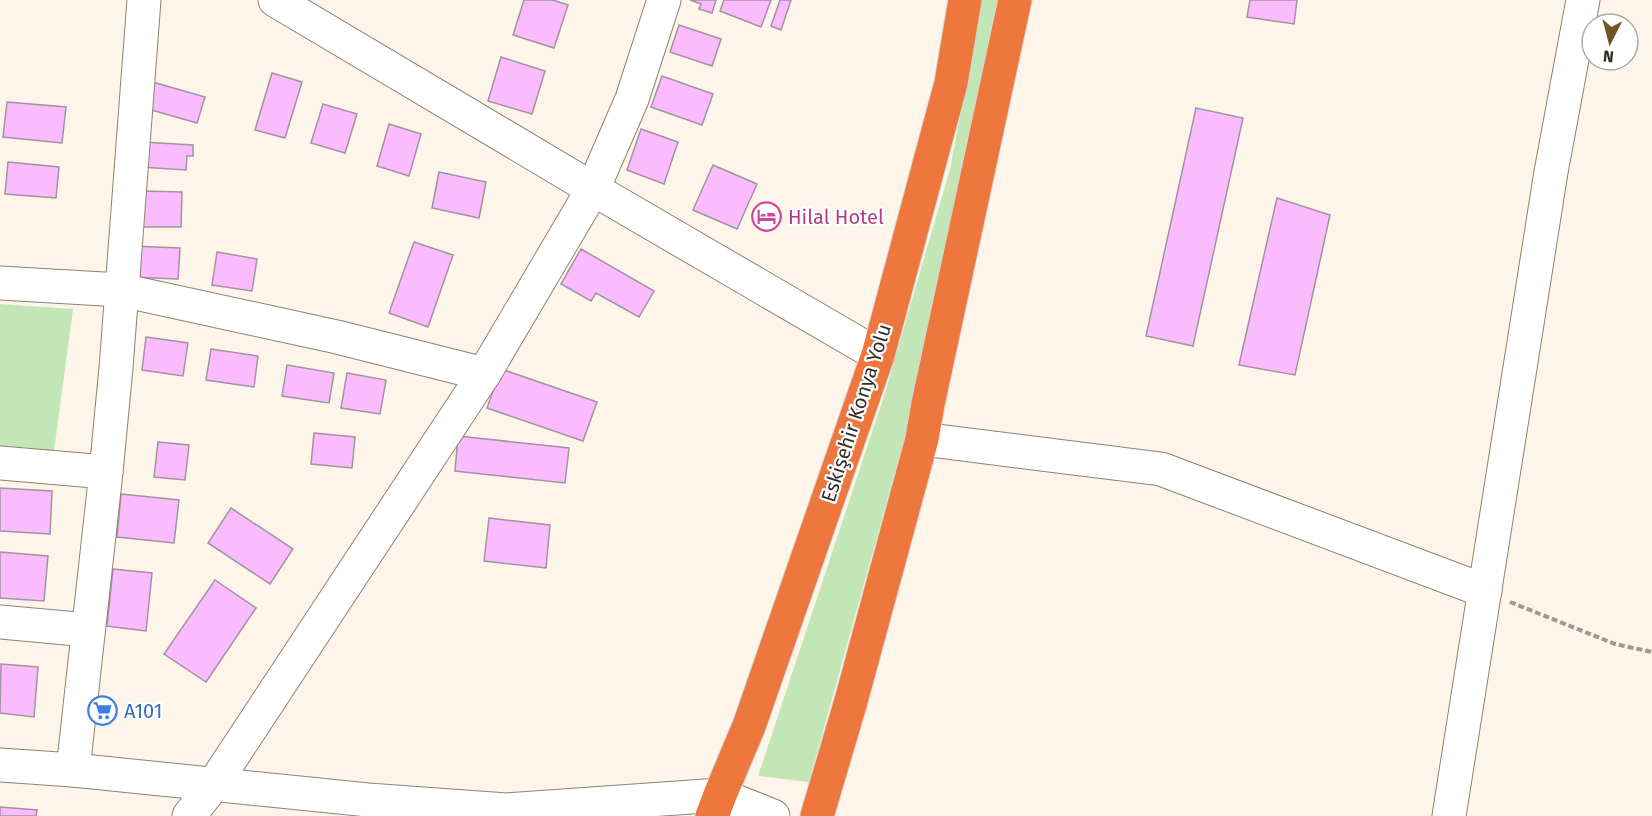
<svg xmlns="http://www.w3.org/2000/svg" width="1652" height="816" font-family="'Fira Sans',sans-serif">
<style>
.green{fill:#c3e6b6}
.building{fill:#fbbcff;stroke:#a292a2;stroke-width:1.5}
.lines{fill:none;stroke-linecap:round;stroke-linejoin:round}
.minor-casing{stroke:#8e8271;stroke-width:35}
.highway-casing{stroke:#d6d5d3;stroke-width:35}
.path{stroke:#9f988f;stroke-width:4;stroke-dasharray:6 3;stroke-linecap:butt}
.minor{stroke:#fff;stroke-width:33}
.highway{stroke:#ee773e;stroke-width:33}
.labels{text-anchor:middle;stroke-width:4.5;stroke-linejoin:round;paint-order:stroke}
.hotel-label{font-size:20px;fill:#b23c85;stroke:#fff;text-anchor:start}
.street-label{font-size:20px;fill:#312c25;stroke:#fff}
.shop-label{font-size:20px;fill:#366cbe;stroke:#fff;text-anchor:start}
</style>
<rect width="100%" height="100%" fill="#fdf5ea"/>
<g class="green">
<path d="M982,0H998L961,183L911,414L809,782L758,776L884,396L950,169Z"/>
<path d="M0,304L73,309L54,451L0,446Z"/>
</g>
<g class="building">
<path d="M524,0H553L568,5L554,48L513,35Z"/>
<path d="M690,0H716L712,13L699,9L701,4Z"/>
<path d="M724,0H771L761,27L720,11Z"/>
<path d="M780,0H791L781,30L771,26Z"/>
<path d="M1250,0H1297L1294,24L1247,17Z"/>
<path d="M679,25L721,39L712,66L670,52Z"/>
<path d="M501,57L545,71L532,114L488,101Z"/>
<path d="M272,73L302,82L285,138L255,130Z"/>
<path d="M662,76L713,94L702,125L651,107Z"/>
<path d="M149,81L205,97L197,123L141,107Z"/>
<path d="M7,102L66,107L62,143L3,137Z"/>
<path d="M323,104L357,114L345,153L311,143Z"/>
<path d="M1196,108L1243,118L1193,346L1146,336Z"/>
<path d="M389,124L421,134L409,176L377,166Z"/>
<path d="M641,129L678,142L664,184L627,170Z"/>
<path d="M142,142L193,145V156H187L186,170L140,167Z"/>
<path d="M8,162L59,167L56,198L5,194Z"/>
<path d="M713,165L757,184L737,229L693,210Z"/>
<path d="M439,172L486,182L479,218L432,208Z"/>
<path d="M141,191L182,192L181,227H140Z"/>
<path d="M1277,198L1330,215L1295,375L1239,365Z"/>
<path d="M414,242L453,255L428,327L389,313Z"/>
<path d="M131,246L180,248L178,279L129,277Z"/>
<path d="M581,249L654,291L639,317L596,293L591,301L561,284Z"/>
<path d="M217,252L257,259L252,291L212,285Z"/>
<path d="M146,337L188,343L183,376L142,370Z"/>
<path d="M211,349L258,356L254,387L206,380Z"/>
<path d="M287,365L334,373L329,403L282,396Z"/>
<path d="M501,369L597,402L583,441L487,408Z"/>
<path d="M347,373L386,380L380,414L341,408Z"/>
<path d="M314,433L355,437L352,468L311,464Z"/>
<path d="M458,436L569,448L565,483L455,471Z"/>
<path d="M158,442L189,445L185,480L154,477Z"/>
<path d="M0,488L52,491L50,534L0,531Z"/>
<path d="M121,494L179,500L174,543L117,537Z"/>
<path d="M231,508L293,549L270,584L208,543Z"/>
<path d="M489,518L550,525L546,568L484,561Z"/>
<path d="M0,552L48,556L44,601L0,598Z"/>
<path d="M113,569L152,573L146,631L107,626Z"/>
<path d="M215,580L256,608L206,682L164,654Z"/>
<path d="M1,664L38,667L34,717L0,713Z"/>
<path d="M0,807L37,810L36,816H0Z"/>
</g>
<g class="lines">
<defs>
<g id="minor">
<path d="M275,0L593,189L878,355"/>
<path d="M0,283L121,290L337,337L484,374"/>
<path d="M922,439L1161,469L1485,591"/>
<path d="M0,463L106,472"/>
<path d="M0,622L88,630"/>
<path d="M0,765L73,770L368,800L506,810L720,795L773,816"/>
<path d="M73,770L106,472L116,368L144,0"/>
<path d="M189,816L214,784L484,374L593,189L632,99L664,0"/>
<path d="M1449,816L1551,172L1583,0"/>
</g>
<g id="highway">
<path d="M712,816L720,795L749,726L878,355L951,83L965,0"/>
<path d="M817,816L851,701L922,439L928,404L1015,0"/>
</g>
</defs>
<use href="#minor" class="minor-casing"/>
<use href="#highway" class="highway-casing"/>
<path class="path" d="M1510,602L1615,644L1652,652"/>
<use href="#minor" class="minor"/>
<use href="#highway" class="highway"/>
</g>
<defs>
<symbol id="hotel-ring" viewBox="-11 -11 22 22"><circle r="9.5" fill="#fff" stroke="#d1479c" stroke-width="1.5"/><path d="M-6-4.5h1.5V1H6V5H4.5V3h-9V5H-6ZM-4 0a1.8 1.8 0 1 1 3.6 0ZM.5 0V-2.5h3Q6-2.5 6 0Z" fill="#d1479c"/></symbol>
<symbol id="supermarket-ring" viewBox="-11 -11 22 22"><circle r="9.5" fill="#fff" stroke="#3f7fe0" stroke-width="1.5"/><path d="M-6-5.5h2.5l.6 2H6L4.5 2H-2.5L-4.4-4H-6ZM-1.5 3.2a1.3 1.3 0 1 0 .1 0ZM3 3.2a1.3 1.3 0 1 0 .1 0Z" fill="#3f7fe0"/></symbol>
</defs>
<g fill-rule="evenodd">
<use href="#hotel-ring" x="750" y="200" width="33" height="33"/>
<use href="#supermarket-ring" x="86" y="694" width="33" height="33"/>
</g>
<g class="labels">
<g class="hotel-label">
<text x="788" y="224">Hilal Hotel</text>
</g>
<g class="street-label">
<text transform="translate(856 413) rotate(-72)" y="7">Eskişehir Konya Yolu</text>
</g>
<g class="shop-label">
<text x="124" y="718">A101</text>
</g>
</g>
<g transform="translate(1610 42) rotate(186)"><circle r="28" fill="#ffffff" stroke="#adaba8" stroke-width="1.5"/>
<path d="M0-4.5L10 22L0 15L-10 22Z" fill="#6c5625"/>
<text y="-9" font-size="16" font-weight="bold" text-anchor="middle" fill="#312c25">N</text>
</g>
</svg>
